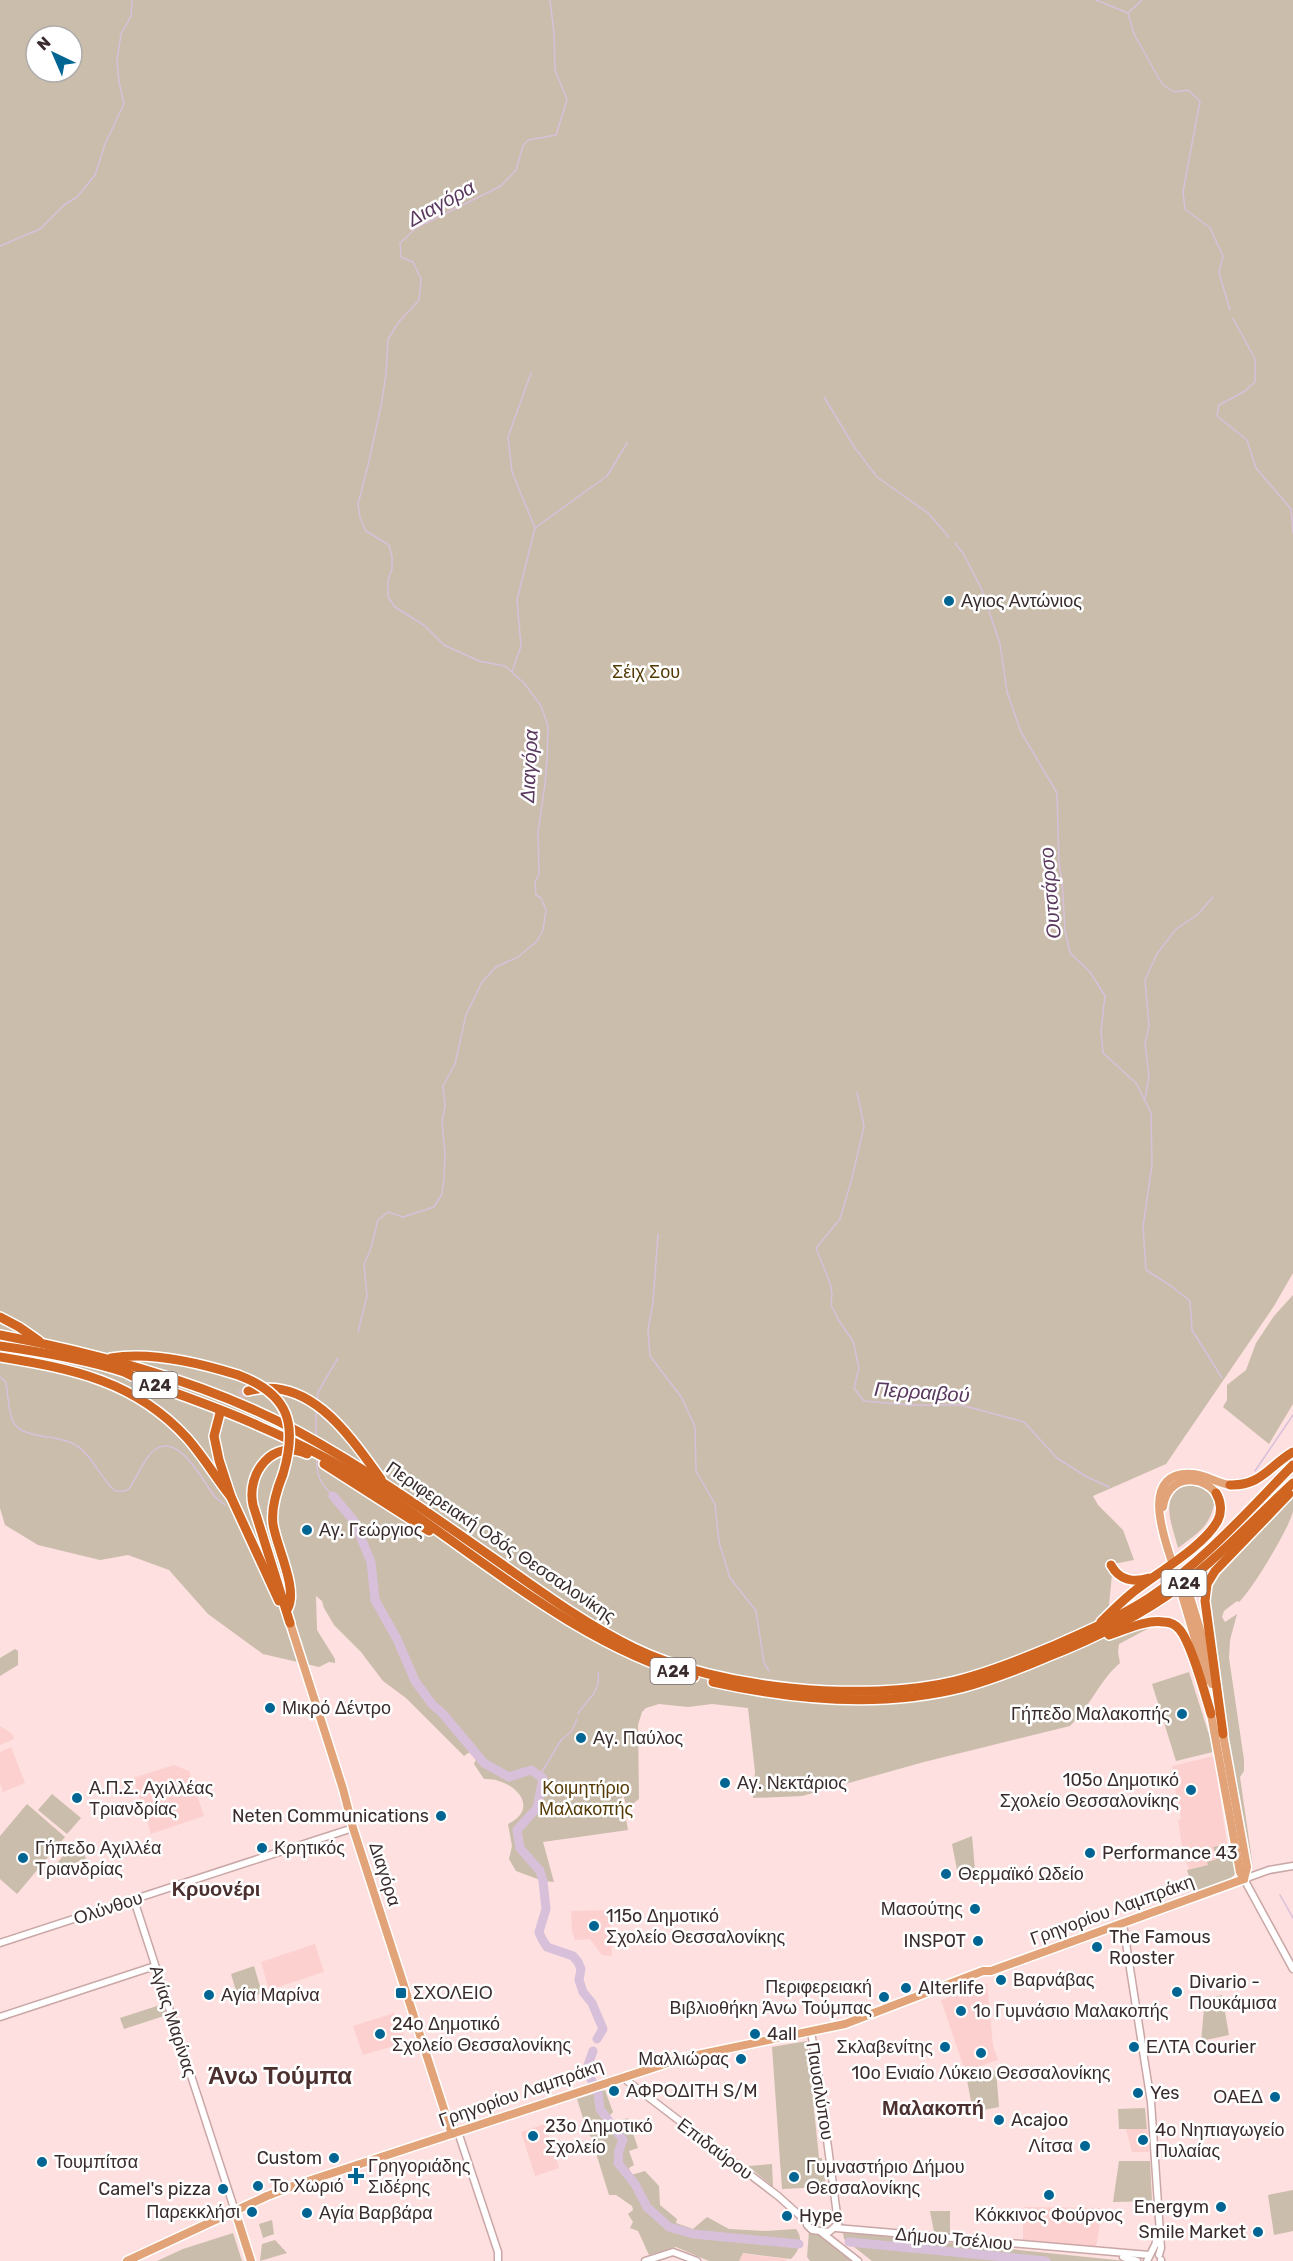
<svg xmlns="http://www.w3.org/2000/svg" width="1293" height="2261" font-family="Rubik,sans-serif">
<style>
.built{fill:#fcd0ce}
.green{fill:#cabdab;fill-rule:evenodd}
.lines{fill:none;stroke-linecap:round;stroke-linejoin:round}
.stream{stroke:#d8c0da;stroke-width:1.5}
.river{stroke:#d8c0da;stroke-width:9}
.highway-tunnel{stroke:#d6bcbb;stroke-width:9;stroke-dasharray:9 4.5;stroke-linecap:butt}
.minor-casing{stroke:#caa7a6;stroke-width:9}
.major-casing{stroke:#fff;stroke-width:11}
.highway-casing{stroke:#fff;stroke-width:12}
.minor{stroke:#fff;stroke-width:6}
.major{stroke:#e2a379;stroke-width:8}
.highway{stroke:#cf6520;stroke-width:9}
.highway-bridge-casing{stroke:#fff;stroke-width:12;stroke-linecap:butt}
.highway-bridge{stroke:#cf6520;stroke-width:9}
.poi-dot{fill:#006593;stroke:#fff;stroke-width:2}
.labels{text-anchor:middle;stroke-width:5;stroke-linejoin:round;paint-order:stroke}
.shield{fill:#fff;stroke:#756b6b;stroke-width:1.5}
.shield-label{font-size:16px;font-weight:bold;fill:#3a2c2c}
.poi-label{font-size:18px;fill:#3a2c2c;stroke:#fff;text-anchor:start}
.park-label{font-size:18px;fill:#553a06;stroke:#fff}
.street-label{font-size:18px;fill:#3a2c2c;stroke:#fff}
.water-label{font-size:20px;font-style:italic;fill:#5a395e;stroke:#fff}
.neighbourhood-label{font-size:20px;font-weight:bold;fill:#4b302f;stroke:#fff}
.district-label{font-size:24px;font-weight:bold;fill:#4b302f;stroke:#fff}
</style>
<rect width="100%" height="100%" fill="#fde0df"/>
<g class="built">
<path d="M0,1726L12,1734L14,1739L0,1745Z"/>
<path d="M11,1747L25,1783L3,1792L0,1784V1752Z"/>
<path d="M1214,1756L1227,1844L1213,1847L1217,1856L1215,1860L1208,1865L1189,1869L1183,1852L1178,1820L1181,1819L1179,1802H1177L1172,1766Z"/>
<path d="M174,1765L189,1771L204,1816L151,1834L133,1778Z"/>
<path d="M610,1910L612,1956L602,1955L590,1939L575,1940L572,1931L571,1911Z"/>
<path d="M315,1944L324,1972L269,1990L261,1962Z"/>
<path d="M987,1983L993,2046L998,2060L965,2071L941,2000Z"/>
<path d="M394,2013L407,2042L363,2055L353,2026Z"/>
<path d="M545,2124L559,2168L535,2176L521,2132Z"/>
<path d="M1126,2129H1147L1149,2152H1132Z"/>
<path d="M1023,2207L1103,2208L1096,2247L1023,2240Z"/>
<path d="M704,2249L787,2259L786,2261H709Z"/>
</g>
<g class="green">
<path d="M0,0H1293V1273L1274,1306L1166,1464L1093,1496L1098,1505L1123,1530L1134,1560L1113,1564L1109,1605L1113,1636L1116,1637L1151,1627L1119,1644L1118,1652L1120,1663C1099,1681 1090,1707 1070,1726L924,1762L802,1796L753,1798L755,1772L748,1708L712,1704L688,1707L659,1704L646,1708L642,1712L638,1725L639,1799L627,1808L618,1777L628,1830L543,1842L554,1882L543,1881L516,1871L509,1859L512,1846L508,1824C543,1807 511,1777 484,1779L474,1764L476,1759L474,1749L464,1756L406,1698L383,1681L361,1652L334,1625L324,1608L322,1601L316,1596L317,1630L335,1659V1663L329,1662L319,1667L263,1654L208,1614L169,1570L128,1555L100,1560L38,1545L5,1525L0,1508ZM36,36H72V72H36Z"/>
<path d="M1293,1295V1404L1269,1444L1223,1407L1227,1400V1385L1246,1370L1256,1343L1274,1316Z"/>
<path d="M1189,1484C1203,1484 1209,1487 1215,1499C1211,1526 1199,1532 1178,1548C1172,1523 1157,1495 1189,1484Z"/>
<path d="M1293,1492C1293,1498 1293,1505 1293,1511C1290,1527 1252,1590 1239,1602L1237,1601L1224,1611L1222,1617L1225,1622L1237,1614L1230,1640L1229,1658L1244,1760V1771L1240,1777L1253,1867L1224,1719L1207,1599L1211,1580Z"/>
<path d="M15,1649L18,1651V1665L0,1676V1658Z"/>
<path d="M1189,1672L1212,1744L1213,1752L1176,1761L1152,1684Z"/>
<path d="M52,1794L81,1818L67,1834L38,1810Z"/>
<path d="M27,1804L65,1837L17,1894L0,1879V1836Z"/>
<path d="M972,1836L975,1870L958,1875L952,1844Z"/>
<path d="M79,1838L86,1859L49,1872Z"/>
<path d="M1233,1843C1234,1851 1237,1859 1237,1867C1237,1883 1206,1888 1194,1892L1187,1870L1208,1865L1207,1862L1215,1860L1217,1856L1213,1847Z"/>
<path d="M254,1966L262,1993L239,2001L231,1974Z"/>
<path d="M1222,1995L1229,2035L1201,2041L1205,1999Z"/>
<path d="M163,2004L167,2015L124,2029L120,2018Z"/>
<path d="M807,2041L819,2158H822L826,2187L782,2189L772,2047Z"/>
<path d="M996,2070L999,2107L973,2112L967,2080Z"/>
<path d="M605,2090L613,2112L610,2115L613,2123L628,2118L638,2148L629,2151L634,2165L629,2168L631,2175L645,2171L659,2186L660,2205L677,2219L676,2223L693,2229L707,2217L729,2229L766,2231L796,2229C804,2239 799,2251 791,2259L743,2253L739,2261H709L676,2247L649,2255L638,2231L630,2228L633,2222L628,2214L633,2210L632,2206L616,2195H609L595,2150L604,2148L588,2134L577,2099Z"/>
<path d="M1145,2108L1147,2129H1119L1118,2109Z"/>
<path d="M1119,2161H1150L1152,2201L1113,2202Z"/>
<path d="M772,2164L773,2187L748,2166Z"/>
<path d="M1293,2190V2231L1274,2235L1268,2195Z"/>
<path d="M930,2211H950V2234L934,2232Z"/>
<path d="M272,2220L274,2234L263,2238L259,2224Z"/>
<path d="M809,2231C822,2231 844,2250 852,2261H810L807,2257Z"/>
<path d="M233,2233L242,2261H157L183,2249Z"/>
<path d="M843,2233L874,2235L1126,2261H872L844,2239Z"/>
<path d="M275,2240L287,2253L260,2261L262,2244Z"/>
</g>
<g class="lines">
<g class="stream">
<path d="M1096,0L1128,13L1134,34L1162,84L1174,92L1188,90L1200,101L1183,192L1185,209L1210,228L1223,256L1219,273L1230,310"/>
<path d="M1128,13L1142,0"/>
<path d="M0,246L40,229L64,205L77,197L95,175L105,144L124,104L119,82L117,60L121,34L131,16L132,0"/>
<path d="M1233,318L1255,359V382L1245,391L1219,405L1217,416L1247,440L1256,468L1291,509L1293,533"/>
<path d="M824,397L855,448L877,477L928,513L949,537"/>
<path d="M535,528L607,476L627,443"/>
<path d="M955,543L963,553L982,590L1000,644L1007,692L1021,732L1057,793L1059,864L1062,881L1065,930L1070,953L1090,972L1105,996L1101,1031L1103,1053L1136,1083L1151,1113L1152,1164L1143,1227L1146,1270L1171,1286L1190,1301L1192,1330L1222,1378"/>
<path d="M512,672L521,646L517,600L535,528L512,472L508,437L531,373"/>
<path d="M857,1092L864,1126L852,1178L840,1219L816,1248L830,1283L832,1293L831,1305L839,1321L853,1341L859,1368L854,1388L864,1401L909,1405H961L1024,1422L1057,1458L1087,1477L1109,1487"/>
<path d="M1145,1099L1149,1076L1145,1044L1149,1026L1145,980L1157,954L1176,929L1197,915L1213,897"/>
<path d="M658,1234L653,1302L648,1330L650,1356L682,1398L695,1427L696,1471L715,1504L719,1542L730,1578L756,1611L764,1663L769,1671"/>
<path d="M358,1332L367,1296L364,1264L370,1251L378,1220L388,1212L403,1217L434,1207L442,1194L444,1178L445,1154L442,1122L445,1106L443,1086L455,1064L466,1015L482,982L496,967L518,957L537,941L543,930L546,910L541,898L536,895L535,882L539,874L538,832L545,784L547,759L548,726L541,706L524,683L505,666L479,661L444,645L425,626L395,607L388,597V580L392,569V556L389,545L366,531L360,518L358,504L368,465L381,406L386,374L388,339L398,323L419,300L421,279L413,262L401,257L400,243L416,228L501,186L516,170L523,146L528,140L556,135L567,100L555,70L554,33L550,0"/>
<path d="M0,1377L6,1382C8,1394 8,1408 12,1419C19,1441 59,1433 77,1446C93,1456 100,1478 115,1491H125L129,1489C136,1478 143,1462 151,1453C175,1428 201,1477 212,1493C215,1498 220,1501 225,1505"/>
<path d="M317,1402L318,1392L338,1358"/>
<path d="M316,1410V1438"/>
<path d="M317,1458C316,1475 320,1483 333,1496"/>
<path d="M1255,1471L1293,1415"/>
<path d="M578,1714C587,1699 601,1693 598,1672"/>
<path d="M539,1777L561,1740L571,1732L577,1719"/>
<path d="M1280,1895L1293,1918"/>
</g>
<g class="river">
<path d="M333,1496L354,1521L371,1562L375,1600L397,1639L415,1681L432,1704L443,1714L484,1763L509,1777L531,1770L543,1778L537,1808L517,1830L520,1848L540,1871L543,1881L546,1909L539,1932L542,1939L547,1947L573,1956L578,1962L581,1969L579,1980L583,1992L592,2003L603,2029L597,2039"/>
<path d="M593,2051L588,2065L590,2077L598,2093L600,2109L623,2140L619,2150L618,2163L635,2184L647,2207L669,2227L693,2234L799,2244"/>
<path d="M849,2242L1046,2261"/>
</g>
<path class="highway-tunnel" d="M220,1413L232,1398L248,1391"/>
<defs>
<g id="minor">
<path d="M1293,1866L1269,1870L1244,1879L1293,1969"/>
<path d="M134,1900L235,2211"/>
<path d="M1123,1924L1151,2102L1161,2248L1159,2255"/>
<path d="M0,1943L353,1828"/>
<path d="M0,2017L155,1966"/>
<path d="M811,2032L818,2073L838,2222"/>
<path d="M622,2077L778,2196L807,2222"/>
<path d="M458,2132L498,2252V2261"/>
<path d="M830,2218L838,2222V2224L829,2232L812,2230L807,2225V2221Z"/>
<path d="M836,2228L1149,2255"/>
<path d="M821,2232L858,2261"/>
<path d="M1123,2257L1137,2261"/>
<path d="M1161,2260V2261"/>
<path d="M645,2261L673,2252L697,2261"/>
<path d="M1147,2261L1155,2245L1158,2235"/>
</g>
<g id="major">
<path d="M1163,1507C1167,1477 1198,1472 1216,1493"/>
<path d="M1171,1559C1162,1532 1141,1470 1193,1474C1206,1475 1217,1483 1230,1485"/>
<path d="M1186,1584L1201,1633L1212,1684"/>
<path d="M1180,1588L1198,1649L1205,1681"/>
<path d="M290,1623L343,1789L353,1828L452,2134"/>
<path d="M1210,1709L1240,1872L1244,1879"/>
<path d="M1222,1729L1247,1867L1244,1879"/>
<path d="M235,2211L251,2261"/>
<path d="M127,2261L267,2196L296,2185L683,2058L845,2024L983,1971H991L1244,1879"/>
</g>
<g id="highway">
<path d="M0,1317L19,1327L39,1341"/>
<path d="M0,1335C100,1354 206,1382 297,1431C365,1468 429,1513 493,1558C539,1590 583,1623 634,1648C718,1689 864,1703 955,1681C988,1673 1020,1660 1051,1647C1085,1632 1118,1618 1149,1598C1204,1561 1247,1512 1293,1465"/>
<path d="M0,1346C42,1352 84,1359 124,1372C131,1375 138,1379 145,1382C183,1396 222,1409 259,1426C298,1443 336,1462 372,1485C471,1550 578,1646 694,1677"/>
<path d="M0,1357C73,1369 135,1381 187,1438C203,1456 216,1478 231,1497"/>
<path d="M111,1358C150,1351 200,1363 238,1375"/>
<path d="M248,1391C309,1374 350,1436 381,1479"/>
<path d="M220,1413L214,1436L219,1460L231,1497L279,1601"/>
<path d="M324,1464L429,1531"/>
<path d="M283,1474C277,1489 271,1508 273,1524C276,1546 298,1588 288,1608"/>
<path d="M1230,1485C1261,1486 1269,1466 1293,1452"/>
<path d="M1111,1565C1119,1580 1133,1583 1149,1578"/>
<path d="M1101,1622C1111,1612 1121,1602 1132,1593C1155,1574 1205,1546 1218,1520C1222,1512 1221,1501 1216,1493"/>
<path d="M290,1623L253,1505C246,1473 273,1438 307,1454"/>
<path d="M1109,1635C1125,1630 1146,1619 1164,1622C1170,1622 1176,1625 1180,1630C1192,1645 1205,1694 1211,1714"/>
<path d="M713,1682C793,1700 881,1708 961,1688C990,1680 1019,1669 1047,1657C1093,1639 1138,1617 1179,1587C1220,1557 1255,1518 1293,1483"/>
<path d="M1223,1734L1205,1601L1207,1584L1215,1571L1289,1494"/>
</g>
</defs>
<use href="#minor" class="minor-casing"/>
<use href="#major" class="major-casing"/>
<use href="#highway" class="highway-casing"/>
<use href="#minor" class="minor"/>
<use href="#major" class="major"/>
<use href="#highway" class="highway"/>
<defs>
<path id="highway-bridge" d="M238,1375C289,1394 298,1424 283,1474"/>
</defs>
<use href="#highway-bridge" class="highway-bridge-casing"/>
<use href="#highway-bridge" class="highway-bridge"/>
</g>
<g class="poi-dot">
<circle cx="949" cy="601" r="6"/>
<circle cx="307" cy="1530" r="6"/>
<circle cx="270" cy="1708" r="6"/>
<circle cx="1182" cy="1714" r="6"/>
<circle cx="581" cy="1738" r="6"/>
<circle cx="725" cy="1783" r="6"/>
<circle cx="1191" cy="1790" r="6"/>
<circle cx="77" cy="1798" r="6"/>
<circle cx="441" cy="1816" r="6"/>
<circle cx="262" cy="1848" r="6"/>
<circle cx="1090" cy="1853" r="6"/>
<circle cx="23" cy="1858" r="6"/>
<circle cx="946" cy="1874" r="6"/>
<circle cx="975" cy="1909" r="6"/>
<circle cx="594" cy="1926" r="6"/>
<circle cx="978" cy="1941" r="6"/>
<circle cx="1097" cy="1947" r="6"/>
<circle cx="1001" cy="1980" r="6"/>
<circle cx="906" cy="1988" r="6"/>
<circle cx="1177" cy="1992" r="6"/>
<rect x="395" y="1987" width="12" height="12" rx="3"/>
<circle cx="209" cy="1995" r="6"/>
<circle cx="884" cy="1997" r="6"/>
<circle cx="961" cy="2011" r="6"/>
<circle cx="380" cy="2034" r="6"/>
<circle cx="755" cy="2034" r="6"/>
<circle cx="945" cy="2047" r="6"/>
<circle cx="1134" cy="2047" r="6"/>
<circle cx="981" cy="2053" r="6"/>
<circle cx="741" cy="2059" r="6"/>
<circle cx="614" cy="2091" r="6"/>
<circle cx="1138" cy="2093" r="6"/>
<circle cx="1275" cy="2097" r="6"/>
<circle cx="999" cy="2120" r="6"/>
<circle cx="533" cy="2136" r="6"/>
<circle cx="1143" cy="2140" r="6"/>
<circle cx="1085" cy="2146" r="6"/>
<circle cx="334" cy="2158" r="6"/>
<circle cx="42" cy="2162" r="6"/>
<path d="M353 2167h6v6h6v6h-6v6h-6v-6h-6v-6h6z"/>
<circle cx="794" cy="2177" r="6"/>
<circle cx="258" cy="2186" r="6"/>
<circle cx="223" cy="2189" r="6"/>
<circle cx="1049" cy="2195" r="6"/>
<circle cx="1221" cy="2207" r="6"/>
<circle cx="252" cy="2212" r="6"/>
<circle cx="307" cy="2213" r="6"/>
<circle cx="787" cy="2216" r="6"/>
<circle cx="1258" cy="2232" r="6"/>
</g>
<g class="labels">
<g class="shield">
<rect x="132.5" y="1372" width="45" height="26" rx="4.5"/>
<rect x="1161.5" y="1570" width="45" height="26" rx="4.5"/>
<rect x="650.5" y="1658" width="45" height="26" rx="4.5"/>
</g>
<g class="shield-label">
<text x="155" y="1391">Α24</text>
<text x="1184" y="1589">Α24</text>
<text x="673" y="1677">Α24</text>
</g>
<g class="poi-label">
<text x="961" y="607">Αγιος Αντώνιος</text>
<text x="319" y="1536">Αγ. Γεώργιος</text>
<text x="282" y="1714">Μικρό Δέντρο</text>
<text x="1170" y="1720" text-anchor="end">Γήπεδο Μαλακοπής</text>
<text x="593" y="1744">Αγ. Παύλος</text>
<text x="1179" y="1786" text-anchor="end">105ο Δημοτικό<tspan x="1179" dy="21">Σχολείο Θεσσαλονίκης</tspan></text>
<text x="737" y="1789">Αγ. Νεκτάριος</text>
<text x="89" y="1794">Α.Π.Σ. Αχιλλέας<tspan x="89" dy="21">Τριανδρίας</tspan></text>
<text x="429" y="1822" text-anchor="end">Neten Communications</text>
<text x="35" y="1854">Γήπεδο Αχιλλέα<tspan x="35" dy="21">Τριανδρίας</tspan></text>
<text x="274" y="1854">Κρητικός</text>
<text x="1102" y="1859">Performance 43</text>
<text x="958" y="1880">Θερμαϊκό Ωδείο</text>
<text x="963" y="1915" text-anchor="end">Μασούτης</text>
<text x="606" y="1922">115o Δημοτικό<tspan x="606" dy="21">Σχολείο Θεσσαλονίκης</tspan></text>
<text x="1109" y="1943">The Famous<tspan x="1109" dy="21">Rooster</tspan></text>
<text x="966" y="1947" text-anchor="end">INSPOT</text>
<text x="1013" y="1986">Βαρνάβας</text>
<text x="1189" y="1988">Divario -<tspan x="1189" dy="21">Πουκάμισα</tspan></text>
<text x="872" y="1993" text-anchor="end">Περιφερειακή<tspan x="872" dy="21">Βιβλιοθήκη Άνω Τούμπας</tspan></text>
<text x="918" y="1994">Alterlife</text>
<text x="413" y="1999">ΣΧΟΛΕΙΟ</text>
<text x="221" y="2001">Αγία Μαρίνα</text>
<text x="973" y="2017">1ο Γυμνάσιο Μαλακοπής</text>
<text x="392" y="2030">24ο Δημοτικό<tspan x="392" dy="21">Σχολείο Θεσσαλονίκης</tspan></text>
<text x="767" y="2040">4all</text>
<text x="933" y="2053" text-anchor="end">Σκλαβενίτης</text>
<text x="1146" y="2053">ΕΛΤΑ Courier</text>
<text x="729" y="2065" text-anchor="end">Μαλλιώρας</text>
<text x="981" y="2079" text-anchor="middle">10ο Ενιαίο Λύκειο Θεσσαλονίκης</text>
<text x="626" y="2097">ΑΦΡΟΔΙΤΗ S/M</text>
<text x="1150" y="2099">Yes</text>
<text x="1263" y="2103" text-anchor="end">ΟΑΕΔ</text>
<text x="1011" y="2126">Acajoo</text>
<text x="545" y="2132">23ο Δημοτικό<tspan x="545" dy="21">Σχολείο</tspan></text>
<text x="1155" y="2136">4ο Νηπιαγωγείο<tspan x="1155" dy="21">Πυλαίας</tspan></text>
<text x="1073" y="2152" text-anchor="end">Λίτσα</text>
<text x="322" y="2164" text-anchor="end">Custom</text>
<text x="54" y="2168">Τουμπίτσα</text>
<text x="368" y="2172">Γρηγοριάδης<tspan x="368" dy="21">Σιδέρης</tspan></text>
<text x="806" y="2173">Γυμναστήριο Δήμου<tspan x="806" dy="21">Θεσσαλονίκης</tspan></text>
<text x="270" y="2192">Το Χωριό</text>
<text x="211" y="2195" text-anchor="end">Camel's pizza</text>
<text x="1209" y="2213" text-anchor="end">Energym</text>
<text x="240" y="2218" text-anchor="end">Παρεκκλήσι</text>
<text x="319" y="2219">Αγία Βαρβάρα</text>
<text x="1049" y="2221" text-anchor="middle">Κόκκινος Φούρνος</text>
<text x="799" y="2222">Hype</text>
<text x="1246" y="2238" text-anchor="end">Smile Market</text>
</g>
<g class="park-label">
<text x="646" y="678">Σέιχ Σου</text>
<text x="586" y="1794">Κοιμητήριο<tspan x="586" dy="21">Μαλακοπής</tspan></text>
</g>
<g class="street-label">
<text transform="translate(501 1542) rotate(34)" y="6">Περιφερειακή Οδός Θεσσαλονίκης</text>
<text transform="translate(385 1874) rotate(72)" y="6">Διαγόρα</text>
<text transform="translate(108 1908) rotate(-18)" y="6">Ολύνθου</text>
<text transform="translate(1112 1910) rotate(-20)" y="6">Γρηγορίου Λαμπράκη</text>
<text transform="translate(173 2021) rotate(72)" y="6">Αγίας Μαρίνας</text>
<text transform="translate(820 2091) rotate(81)" y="6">Παυσιλύπου</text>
<text transform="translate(521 2093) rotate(-19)" y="6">Γρηγορίου Λαμπράκη</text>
<text transform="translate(715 2149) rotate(37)" y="6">Επιδαύρου</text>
<text transform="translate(954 2239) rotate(5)" y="6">Δήμου Τσέλιου</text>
</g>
<g class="water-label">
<text transform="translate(441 203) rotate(-29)" y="7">Διαγόρα</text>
<text transform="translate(529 766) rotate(-87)" y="7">Διαγόρα</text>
<text transform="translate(1050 893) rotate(-95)" y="7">Ουτσάρσο</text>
<text transform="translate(922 1392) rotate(4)" y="7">Περραιβού</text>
</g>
<g class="neighbourhood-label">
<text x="216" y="1896">Κρυονέρι</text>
<text x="933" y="2115">Μαλακοπή</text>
</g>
<g class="district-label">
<text x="280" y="2084">Άνω Τούμπα</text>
</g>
</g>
<g transform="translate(54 54) rotate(316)"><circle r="28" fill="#ffffff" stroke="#b0abab" stroke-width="1.5"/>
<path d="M0-4.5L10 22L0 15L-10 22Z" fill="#006593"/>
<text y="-9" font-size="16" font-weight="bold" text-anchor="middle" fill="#3a2c2c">N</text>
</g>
</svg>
